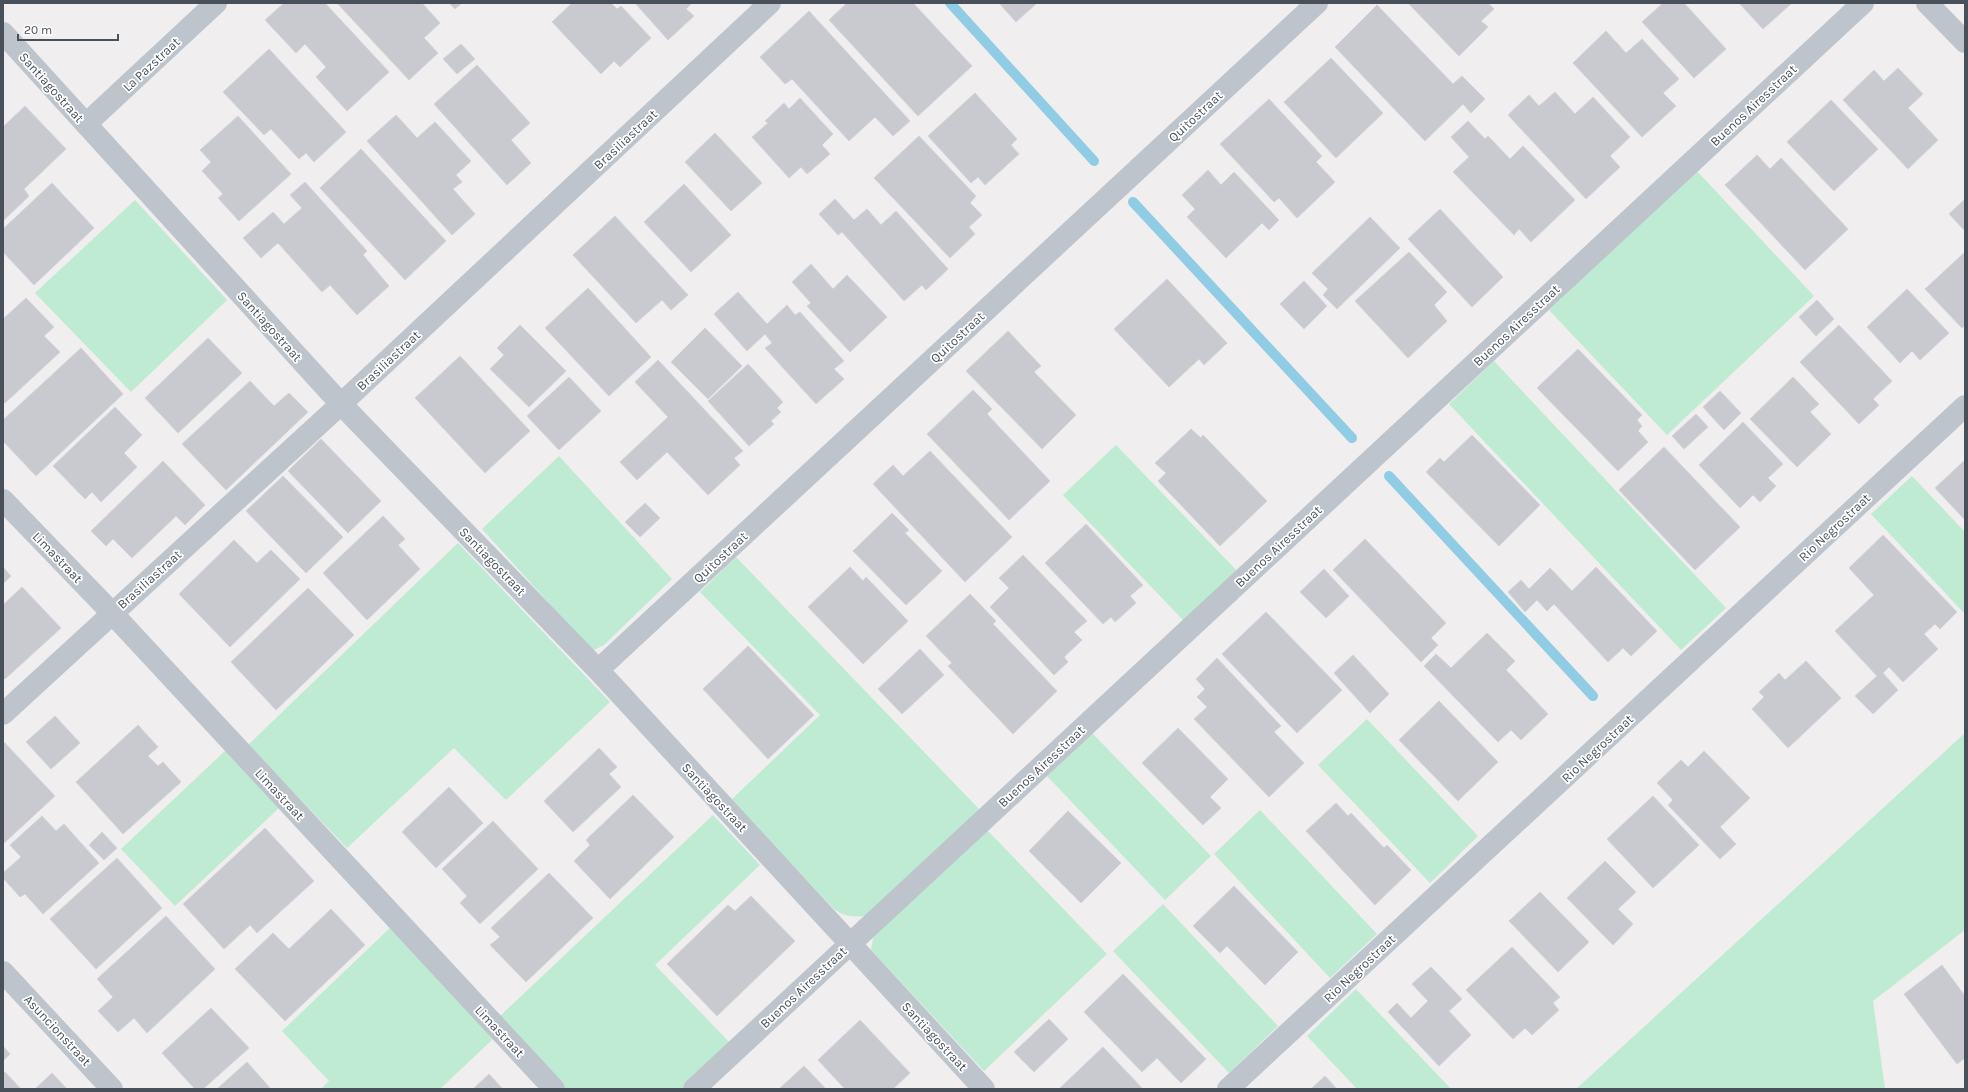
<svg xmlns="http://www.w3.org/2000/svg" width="1968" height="1092" font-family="Karla,sans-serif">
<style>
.green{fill:#bfebd3}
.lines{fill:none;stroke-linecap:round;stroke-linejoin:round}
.stream{stroke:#90cce4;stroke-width:10}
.building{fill:#c9cad0;stroke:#d2d4d9}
.minor{stroke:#bdc4cc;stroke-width:22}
.labels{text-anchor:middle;stroke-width:3.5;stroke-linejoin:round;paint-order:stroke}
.street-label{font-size:13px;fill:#48505a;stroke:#fff}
</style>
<rect width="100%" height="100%" fill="#f0eeee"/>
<g class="green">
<path d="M1696,170L1814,296L1667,435L1549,310Z"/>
<path d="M135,200L227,300L131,392L35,293Z"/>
<path d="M1494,361L1726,608L1681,650L1449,404Z"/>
<path d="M1116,445L1239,573L1186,623L1063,495Z"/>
<path d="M559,456L672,579L604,645L592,651L482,529Z"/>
<path d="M1912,476L1965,532V614L1871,514Z"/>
<path d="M458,543L610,702L506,800L454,748L347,848L248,745Z"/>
<path d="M736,557L980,810L866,916C853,917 845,917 834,909L731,800L820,715L700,592Z"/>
<path d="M1367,719L1478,836L1430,883L1318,765Z"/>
<path d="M1092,733L1211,856L1165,900L1047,776Z"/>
<path d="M1965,733V930L1873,1001L1885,1089H1576Z"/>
<path d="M227,749L280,807L175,906L121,849Z"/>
<path d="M1260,810L1377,934L1330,978L1214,854Z"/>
<path d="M713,815L760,865L655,965L731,1044L683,1089H565L499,1017Z"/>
<path d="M985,828L1107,954L984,1071L871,950L874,933Z"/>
<path d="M1163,904L1278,1026L1229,1073L1113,951Z"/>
<path d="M390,928L494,1038L440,1089H321L329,1081L282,1031Z"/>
<path d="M1356,989L1451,1089H1357L1307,1036Z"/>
</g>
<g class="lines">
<g class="stream">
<path d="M950,3L1094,161"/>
<path d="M1133,202L1352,438"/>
<path d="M1389,476L1593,696"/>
</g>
</g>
<g class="building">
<path d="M284,3H325L389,72L347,111L316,77L326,67L305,44L296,53L265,20Z"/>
<path d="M337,3H422L440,23L424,38L438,53L409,80Z"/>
<path d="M449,3H462L455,9Z"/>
<path d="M572,3H611L617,9L621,6L651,38L620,67L614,61L601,74L552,22Z"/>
<path d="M635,3H692L686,9L694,16L668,40Z"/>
<path d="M847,3H913L972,66L918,116L829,20Z"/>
<path d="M999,3H1037L1016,22Z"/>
<path d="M1408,3H1488L1494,9L1481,21L1488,27L1459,56Z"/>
<path d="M1663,3H1684L1726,49L1694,78L1642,22Z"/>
<path d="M1739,3H1792L1763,29Z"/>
<path d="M1377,5L1453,84L1462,76L1485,99L1471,113L1463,104L1425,141L1335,47Z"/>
<path d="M809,11L910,121L893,136L875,117L849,141L792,79L785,84L760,57Z"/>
<path d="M1606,31L1626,53L1642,39L1679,79L1663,93L1676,106L1642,137L1573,63Z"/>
<path d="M461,44L475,59L457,74L443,59Z"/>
<path d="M269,49L346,132L314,162L306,153L299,159L271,129L264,135L223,92Z"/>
<path d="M1331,58L1383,113L1336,158L1284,102Z"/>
<path d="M477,65L530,123L511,140L531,163L507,185L434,104Z"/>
<path d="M1898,68L1923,94L1908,108L1938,140L1908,169L1843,100L1874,70L1884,81Z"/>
<path d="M1555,92L1575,114L1593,97L1630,137L1610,156L1620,167L1586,199L1508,115L1529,95L1539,106Z"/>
<path d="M975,93L1017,139L1011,145L1019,154L985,185L978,177L971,183L928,136Z"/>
<path d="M800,98L833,134L822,145L830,154L807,174L801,167L789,178L752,137L768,123L765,121L784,103L789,109Z"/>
<path d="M1269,99L1322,156L1316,162L1335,182L1297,218L1279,198L1274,202L1220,144Z"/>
<path d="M1831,100L1878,149L1834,191L1787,142Z"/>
<path d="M25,106L66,149L24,189L29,196L3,221V127Z"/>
<path d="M396,115L417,138L435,122L471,161L456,175L462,182L453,189L475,214L452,235L367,141Z"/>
<path d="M238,116L291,174L239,221L218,198L223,194L202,171L211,162L200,150Z"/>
<path d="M1468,121L1485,139L1488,136L1510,159L1523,146L1575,200L1531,242L1519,229L1514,235L1453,172L1469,157L1451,137Z"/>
<path d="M715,133L762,183L731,211L685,162Z"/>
<path d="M919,136L976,196L970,203L982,215L969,227L975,234L950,258L874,178Z"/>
<path d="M361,149L446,241L405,280L320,188Z"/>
<path d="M1757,155L1770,169L1781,158L1848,229L1805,270L1725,185Z"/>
<path d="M1208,170L1221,185L1234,172L1279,220L1269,230L1262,223L1226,258L1187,217L1195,209L1182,195Z"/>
<path d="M305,182L367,251L363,255L389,286L357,315L330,285L322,292L278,243L261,258L243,238L273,212L284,224L302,208L290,195Z"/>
<path d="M52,183L94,228L34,285L3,252V229Z"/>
<path d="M684,184L731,235L691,272L644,222Z"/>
<path d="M835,199L854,220L867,209L881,225L896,211L948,269L926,290L922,285L904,301L842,232L838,235L819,214Z"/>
<path d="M1965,199V231L1949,214Z"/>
<path d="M1440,209L1503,277L1472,307L1408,239Z"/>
<path d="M615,216L688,295L671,310L662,300L636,323L573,255Z"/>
<path d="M1370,217L1400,248L1337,309L1323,295L1328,289L1312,273Z"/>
<path d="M1409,252L1447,292L1434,305L1447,321L1408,358L1355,301Z"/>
<path d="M1965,252V325L1962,328L1925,289Z"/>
<path d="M811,264L833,289L847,275L887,317L850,352L807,306L811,303L792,282Z"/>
<path d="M1167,279L1227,343L1204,365L1199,359L1169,387L1114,329Z"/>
<path d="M1304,281L1327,306L1304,329L1280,304Z"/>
<path d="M588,288L651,357L609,396L545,328Z"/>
<path d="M1907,289L1949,333L1920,360L1912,351L1900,363L1867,327Z"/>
<path d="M738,292L767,324L787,305L795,315L800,312L844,361L834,369L844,379L816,404L765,348L772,343L765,334L747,351L714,314Z"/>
<path d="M26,298L54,327L44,336L60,352L5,403L3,401V319Z"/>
<path d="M1817,300L1834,319L1816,336L1799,317Z"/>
<path d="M520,325L566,371L529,407L490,369L504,355L497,348Z"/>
<path d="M1839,325L1892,381L1873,399L1879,405L1859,424L1800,362Z"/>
<path d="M705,328L742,366L708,399L671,362Z"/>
<path d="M1008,331L1041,366L1034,372L1076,415L1042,449L966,371Z"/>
<path d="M208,338L242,373L178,433L145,398Z"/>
<path d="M81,348L123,394L36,476L3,441V420Z"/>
<path d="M1578,349L1642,415L1637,420L1642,426L1638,431L1648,442L1618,471L1537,388Z"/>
<path d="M460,356L530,431L485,473L415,398Z"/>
<path d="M658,360L743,451L734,458L740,465L708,495L667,452L637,480L620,462L668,417L635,382Z"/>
<path d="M748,364L783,402L777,408L781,412L771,421L774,424L749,446L708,401Z"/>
<path d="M569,377L601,411L559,450L527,416Z"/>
<path d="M1793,377L1819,404L1810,412L1831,434L1797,467L1750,419Z"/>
<path d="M250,381L274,406L289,393L308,412L226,490L182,444Z"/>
<path d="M973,390L992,409L987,414L1050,481L1009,520L927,434Z"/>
<path d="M1720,391L1741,413L1724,430L1703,407Z"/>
<path d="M115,407L142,435L124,453L137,467L101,502L92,492L85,499L53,466Z"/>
<path d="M1696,414L1708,427L1684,449L1672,436Z"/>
<path d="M1743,422L1783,464L1768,478L1776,486L1760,502L1753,495L1740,508L1699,465Z"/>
<path d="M1191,429L1201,438L1203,435L1267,501L1220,546L1158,481L1166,473L1155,463Z"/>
<path d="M1472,435L1540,505L1499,546L1426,472L1440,458L1444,462Z"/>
<path d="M321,439L381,501L348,533L288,471Z"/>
<path d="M1664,447L1740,527L1695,570L1619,490Z"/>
<path d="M930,451L1012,537L965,582L873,484L893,465L903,476Z"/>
<path d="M1965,460V520L1935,488Z"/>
<path d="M163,461L205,505L185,525L176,516L132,558L113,539L106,546L91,531Z"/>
<path d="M283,476L343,537L306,573L246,511Z"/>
<path d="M645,503L660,518L640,537L625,522Z"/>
<path d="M892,513L909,530L905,533L942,571L906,605L853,551Z"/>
<path d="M383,516L405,539L398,545L420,569L367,620L323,573Z"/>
<path d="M1086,524L1143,585L1130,596L1136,603L1115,622L1111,617L1103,624L1045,563Z"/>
<path d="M1883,535L1957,612L1940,629L1935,624L1924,634L1938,649L1903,682L1889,667L1883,673L1898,690L1873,714L1855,696L1877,676L1835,631L1874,595L1849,568Z"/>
<path d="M1365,539L1446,623L1431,638L1438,645L1421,662L1333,570Z"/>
<path d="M234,540L257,563L271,550L300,579L230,647L179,594Z"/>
<path d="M1023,555L1087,621L1074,632L1082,640L1064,657L1068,662L1054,675L990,607L1009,588L999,578Z"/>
<path d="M3,567L11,576L3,584Z"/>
<path d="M850,567L863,581L866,577L908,621L863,664L808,607Z"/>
<path d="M1596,567L1657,631L1631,656L1623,648L1608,662L1554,604L1547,611L1537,600L1525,612L1508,592L1521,580L1529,589L1550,568L1572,591Z"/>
<path d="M1324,569L1349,596L1326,618L1300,592Z"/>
<path d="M22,587L61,628L5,679L3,677V605Z"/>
<path d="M308,588L354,635L276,710L231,662Z"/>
<path d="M970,594L996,621L993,624L1057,691L1013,734L948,666L952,663L926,636Z"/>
<path d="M1266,612L1342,690L1297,733L1222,654Z"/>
<path d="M1487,633L1515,661L1506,670L1548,714L1521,740L1511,730L1498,742L1424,666L1436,654L1451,668Z"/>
<path d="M748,646L814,715L768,759L703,689Z"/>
<path d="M920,649L944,675L902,714L878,689Z"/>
<path d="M1353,655L1389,694L1370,713L1334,673Z"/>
<path d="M1217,658L1281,726L1274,732L1304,763L1269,797L1194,719L1207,707L1197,697L1205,689L1196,679Z"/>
<path d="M1806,661L1841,698L1788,748L1752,709L1764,697L1759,692L1779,673L1785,680Z"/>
<path d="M1439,701L1498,762L1458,801L1399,740Z"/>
<path d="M55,716L80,743L51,769L26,742Z"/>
<path d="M138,725L158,747L148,756L158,766L163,762L181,782L123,834L76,782Z"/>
<path d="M1178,728L1228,779L1210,797L1221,808L1203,825L1142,763Z"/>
<path d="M3,741L55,796L3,844Z"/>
<path d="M599,748L617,767L609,774L621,787L573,832L544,801Z"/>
<path d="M1704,751L1750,798L1720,827L1736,844L1720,859L1668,805L1673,800L1657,783L1681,760L1688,767Z"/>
<path d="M449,787L483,823L436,868L402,832Z"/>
<path d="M633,795L674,837L610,899L574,861L590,845L586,840Z"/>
<path d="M1653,796L1699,845L1653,888L1607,839Z"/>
<path d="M1336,803L1348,816L1351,813L1384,848L1387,845L1411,870L1375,905L1306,831Z"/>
<path d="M1068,811L1121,863L1081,903L1029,851Z"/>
<path d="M42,816L56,831L64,824L99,863L43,914L25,894L20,897L3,878V873L21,857L10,845Z"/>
<path d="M493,821L538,869L480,924L460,903L467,896L442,869Z"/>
<path d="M265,828L314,881L257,933L250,925L224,949L183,904Z"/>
<path d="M102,832L117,848L104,860L89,845Z"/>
<path d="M117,858L162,908L96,969L50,919Z"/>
<path d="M1605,861L1636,892L1618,909L1633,924L1613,945L1567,898Z"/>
<path d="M549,873L593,918L526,982L490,945L500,937L491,928Z"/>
<path d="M1234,886L1298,952L1265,985L1227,946L1220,953L1193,926Z"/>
<path d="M1540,892L1589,942L1558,972L1509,921Z"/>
<path d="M751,896L795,941L717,1016L667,964L728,905L735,911Z"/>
<path d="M331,909L365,945L285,1021L235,969L273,933L289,949Z"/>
<path d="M166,916L215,969L147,1033L134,1018L118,1032L98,1011L113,997L97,979Z"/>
<path d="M1512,947L1560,997L1553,1003L1559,1010L1532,1035L1525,1028L1513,1039L1466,990Z"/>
<path d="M1942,965L1965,996V1058L1957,1064L1904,994Z"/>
<path d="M1431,967L1462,999L1449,1011L1471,1035L1439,1066L1388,1012L1397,1003L1411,1018L1428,1001L1412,984Z"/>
<path d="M1123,974L1206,1059L1181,1083L1157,1058L1142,1072L1084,1012Z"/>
<path d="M211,1008L249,1048L203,1089H195L162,1053Z"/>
<path d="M1049,1019L1068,1039L1034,1072L1014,1052Z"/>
<path d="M860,1020L910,1073L893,1089H845L818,1060Z"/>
<path d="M3,1046L10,1054L3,1061Z"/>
<path d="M1103,1047L1143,1089H1059Z"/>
<path d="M247,1062L271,1089H217Z"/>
<path d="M804,1066L826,1089H779Z"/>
<path d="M5,1072L21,1089H3V1074Z"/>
<path d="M52,1073L67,1089H35Z"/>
<path d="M489,1074L503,1089H473Z"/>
<path d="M1325,1076L1337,1089H1311Z"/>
</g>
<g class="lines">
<g class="minor">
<path d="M1927,3L1965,42"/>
<path d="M3,33L341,404L598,670L984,1089"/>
<path d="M86,124L216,3"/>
<path d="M3,500L112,613L554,1089"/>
<path d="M598,670L1317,3"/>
<path d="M3,714L341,404L770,3"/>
<path d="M3,972L112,1089"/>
<path d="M694,1089L1863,3"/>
<path d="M1228,1089L1965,406"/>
</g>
</g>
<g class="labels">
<g class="street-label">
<text transform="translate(151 64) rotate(-43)" y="5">La Pazstraat</text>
<text transform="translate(52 87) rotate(48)" y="5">Santiagostraat</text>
<text transform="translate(1753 105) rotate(-43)" y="5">Buenos Airesstraat</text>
<text transform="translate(1195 116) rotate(-43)" y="5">Quitostraat</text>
<text transform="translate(625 139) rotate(-43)" y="5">Brasiliastraat</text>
<text transform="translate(1516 325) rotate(-43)" y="5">Buenos Airesstraat</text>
<text transform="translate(270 326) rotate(48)" y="5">Santiagostraat</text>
<text transform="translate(957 337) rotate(-43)" y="5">Quitostraat</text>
<text transform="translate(388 360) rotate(-43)" y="5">Brasiliastraat</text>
<text transform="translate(1834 527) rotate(-43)" y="5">Rio Negrostraat</text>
<text transform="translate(1278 546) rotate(-43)" y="5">Buenos Airesstraat</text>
<text transform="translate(58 557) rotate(46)" y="5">Limastraat</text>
<text transform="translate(720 557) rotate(-43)" y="5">Quitostraat</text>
<text transform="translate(493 561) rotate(46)" y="5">Santiagostraat</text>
<text transform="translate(149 579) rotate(-42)" y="5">Brasiliastraat</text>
<text transform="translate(1597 748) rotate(-43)" y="5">Rio Negrostraat</text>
<text transform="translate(1041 766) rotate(-43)" y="5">Buenos Airesstraat</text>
<text transform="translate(280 794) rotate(47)" y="5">Limastraat</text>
<text transform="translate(715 797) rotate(47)" y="5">Santiagostraat</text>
<text transform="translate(1359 968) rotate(-43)" y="5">Rio Negrostraat</text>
<text transform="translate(803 987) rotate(-43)" y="5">Buenos Airesstraat</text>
<text transform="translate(58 1030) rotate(47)" y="5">Asuncionstraat</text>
<text transform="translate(500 1031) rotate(47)" y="5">Limastraat</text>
<text transform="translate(935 1036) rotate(47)" y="5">Santiagostraat</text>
</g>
</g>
<rect width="1968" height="1092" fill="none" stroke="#48505a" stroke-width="8"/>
<path d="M18 34v6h100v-6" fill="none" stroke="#48505a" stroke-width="2"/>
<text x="24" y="34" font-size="12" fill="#48505a" stroke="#ffffff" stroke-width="3" paint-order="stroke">20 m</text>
</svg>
